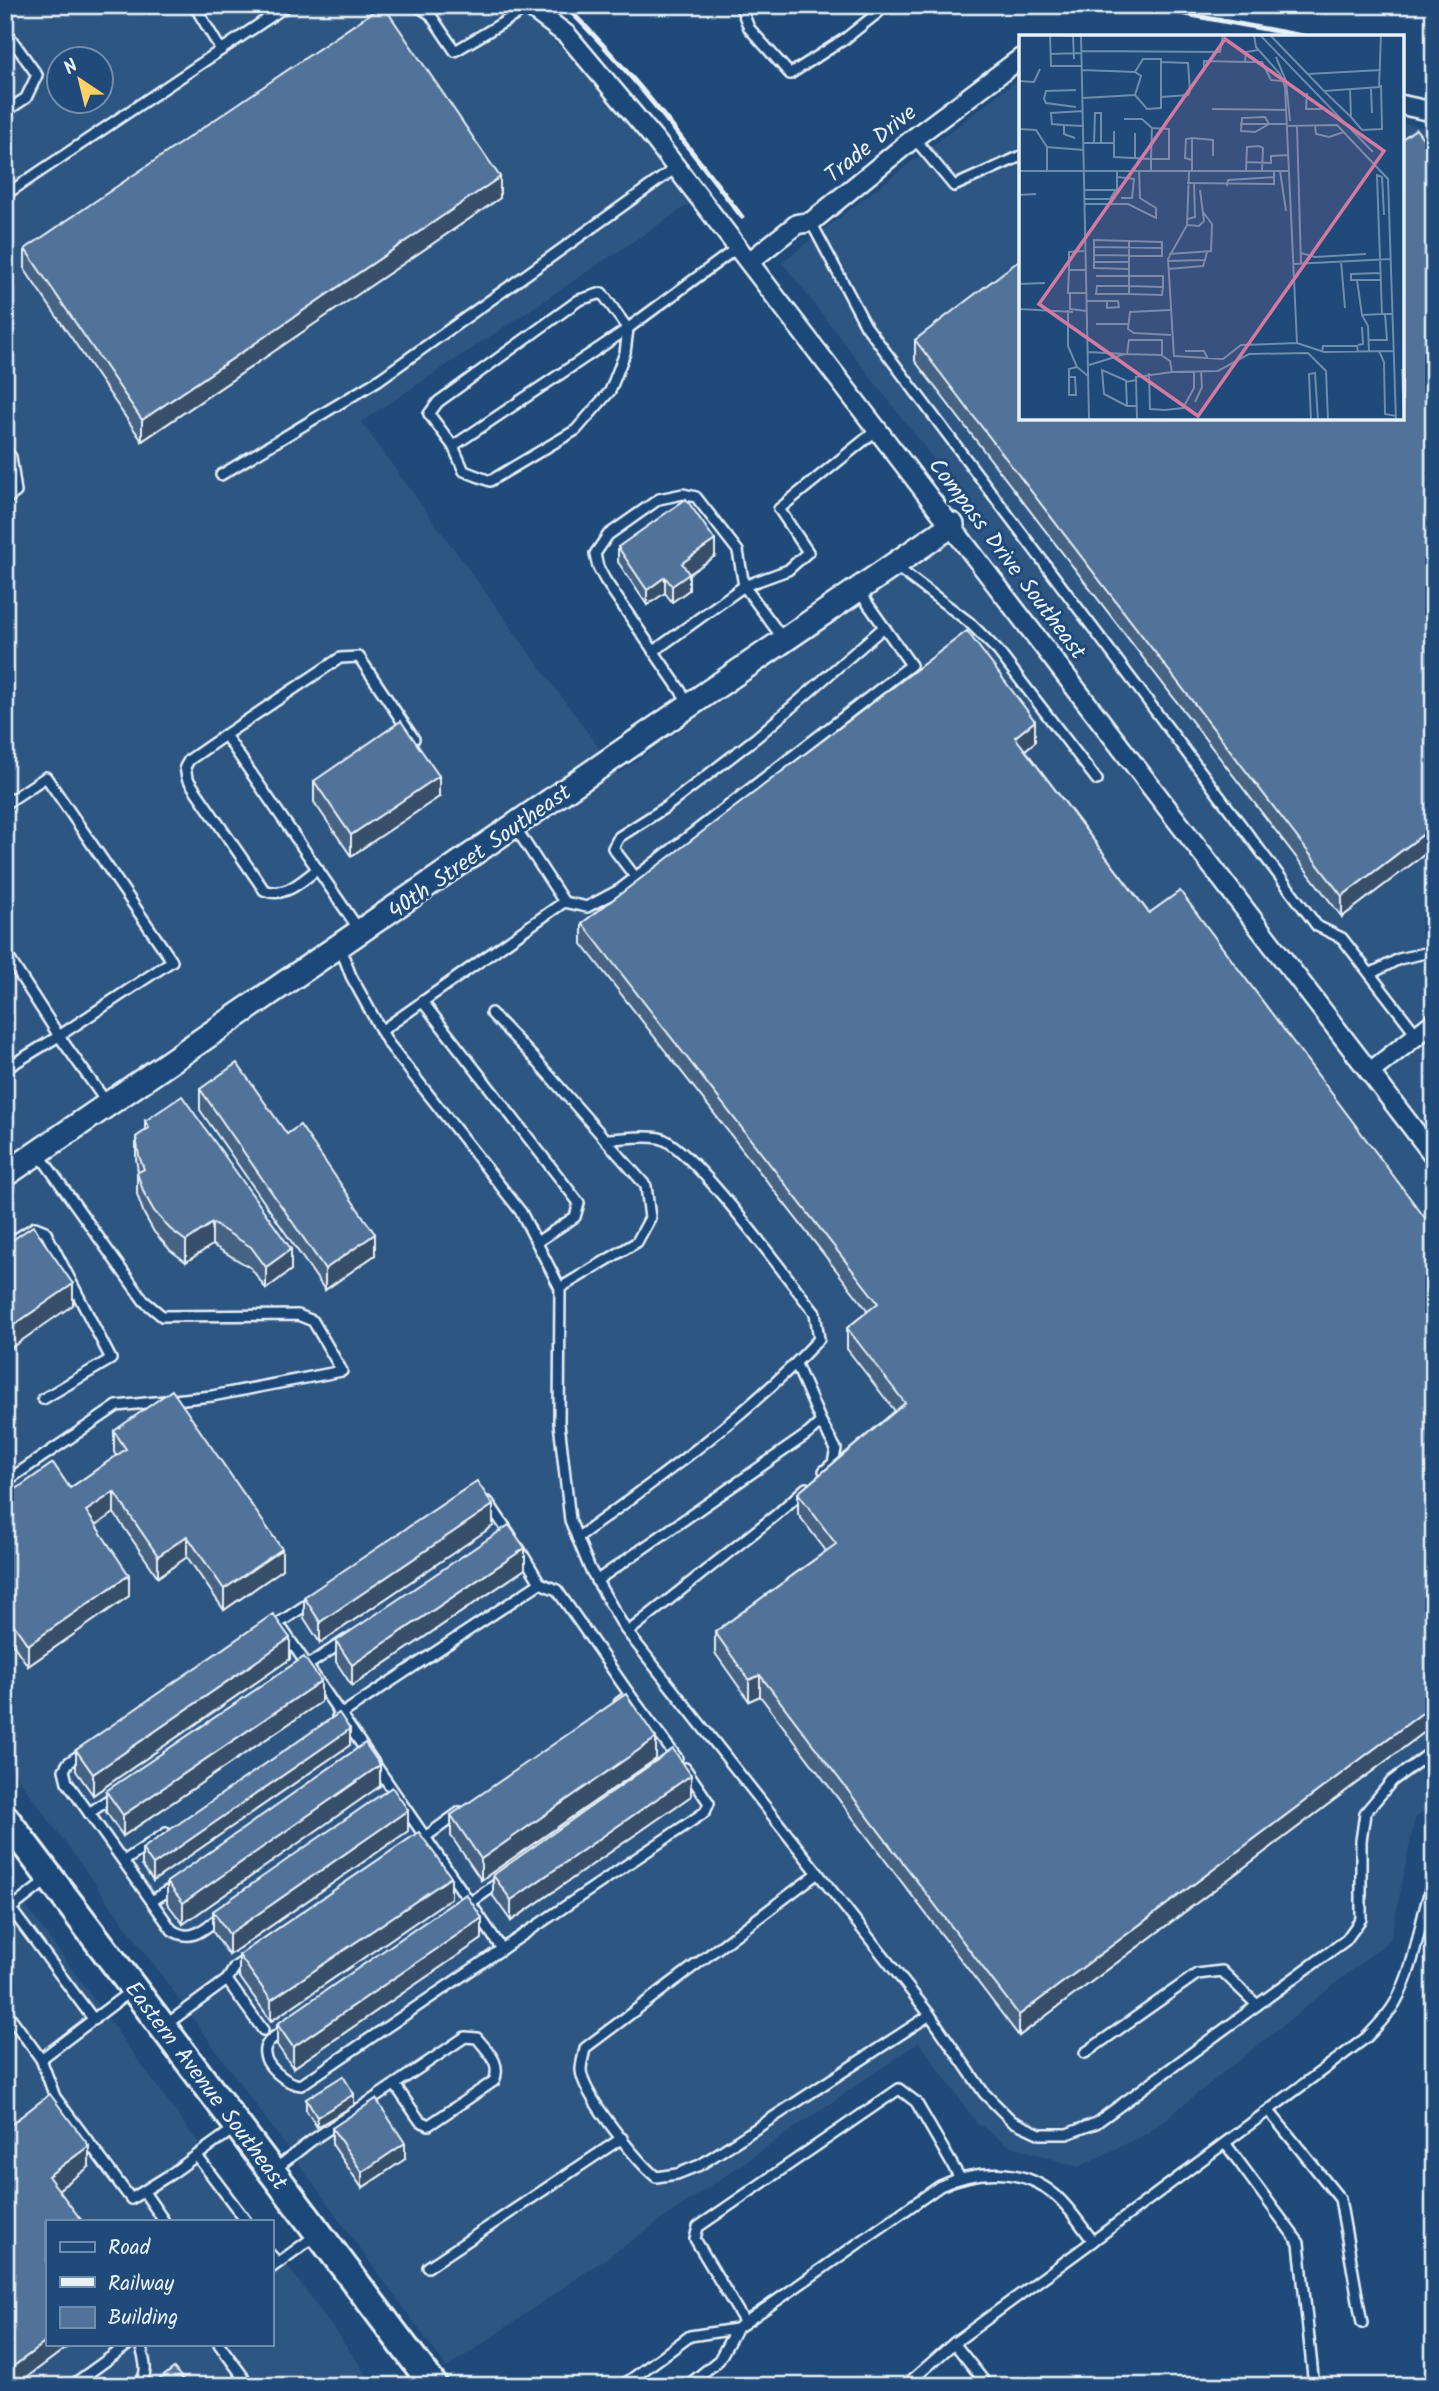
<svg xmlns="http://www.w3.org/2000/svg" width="1439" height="2391" font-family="Kalam,sans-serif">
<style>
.built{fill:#2e5683;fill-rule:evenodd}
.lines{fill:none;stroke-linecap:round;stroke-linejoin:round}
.service-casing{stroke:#e8f1f8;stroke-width:14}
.minor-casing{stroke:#e8f1f8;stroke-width:23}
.tertiary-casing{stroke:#e8f1f8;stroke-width:28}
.secondary-casing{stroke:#e8f1f8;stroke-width:32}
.service{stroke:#1f4a7a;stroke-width:9}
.minor{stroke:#1f4a7a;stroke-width:18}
.tertiary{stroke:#1f4a7a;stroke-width:23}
.secondary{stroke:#1f4a7a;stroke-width:26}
.rail{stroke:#e8f1f8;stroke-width:5}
.wall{fill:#466384;stroke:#e8f1f8;stroke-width:2}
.shaded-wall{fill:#39506b;stroke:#e8f1f8;stroke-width:2}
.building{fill:#517399;stroke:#e8f1f8;stroke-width:2}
.labels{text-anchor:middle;stroke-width:6;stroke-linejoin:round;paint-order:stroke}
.street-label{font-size:23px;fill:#e8f1f8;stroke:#1f4a7a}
.inset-road{fill:none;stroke:#6f8dac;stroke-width:2}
.view{fill:#d37aa2;fill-opacity:0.15;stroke:#d37aa2;stroke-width:3.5}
.inset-edge{fill:none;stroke:#e8f1f8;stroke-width:3.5}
</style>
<rect width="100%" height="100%" fill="#1f4a7a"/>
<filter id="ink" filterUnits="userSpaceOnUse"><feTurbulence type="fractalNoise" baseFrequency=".0143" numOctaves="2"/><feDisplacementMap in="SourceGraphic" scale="14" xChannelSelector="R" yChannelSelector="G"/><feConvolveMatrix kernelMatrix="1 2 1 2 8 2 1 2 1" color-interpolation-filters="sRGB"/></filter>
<g filter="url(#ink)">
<g class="built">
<path d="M5,5H508L535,23L614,97L694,201L361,422L618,774L979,518L782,262L1021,77V418H1402V123L1434,129V1803L1415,1818L1391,1939L1148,2133L1078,2167L1006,2144L976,2122L919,2042L447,2368L5,1760ZM60,60H102V102H60Z"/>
<path d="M5,1877L255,2221H47V2344H271V2243L375,2386H5Z"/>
</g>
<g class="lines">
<defs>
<g id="service">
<path d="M194,5L221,50L288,5"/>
<path d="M416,5L430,14L455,51L529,7"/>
<path d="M740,5L749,28L790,74L846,38L885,7"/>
<path d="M5,30L37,75L26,98L5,112"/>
<path d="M914,138L954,186L1021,156"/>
<path d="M5,195L221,50"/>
<path d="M811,222L866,326L1317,926L1342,938L1417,1035"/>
<path d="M602,293L628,329L625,353L610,391L576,430L490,481L464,471L453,446L429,414L438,402L579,300Z"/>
<path d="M453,446L623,332L738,247"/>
<path d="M5,450L11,457L16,492L5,500"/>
<path d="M221,475L377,381L677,167"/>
<path d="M895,566L969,622L998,651L1097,780"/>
<path d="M654,651L744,586L788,570L808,552L779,509L878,429"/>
<path d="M689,703L605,580L598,567L595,554L608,535L659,499L683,494L696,497L738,551L744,586L784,640"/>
<path d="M225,735L189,760L185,767L187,778L264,890C285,899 301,881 318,869"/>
<path d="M5,804L46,777L172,961L59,1036L5,952"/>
<path d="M515,827L564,902"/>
<path d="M636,878L613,848L619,837L666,807L757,737L884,627"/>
<path d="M360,931L225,735L340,658L359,657L414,739"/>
<path d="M340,947L351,976L388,1043L521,1212L560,1288"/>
<path d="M1370,974L1399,959L1434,951"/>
<path d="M422,1001L579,1203L575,1217L537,1242"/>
<path d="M491,1013L534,1058L646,1186L650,1218L637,1242L560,1288L559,1423L570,1520L590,1569L625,1629L930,2015L984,2093L1012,2121L1040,2134H1067L1096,2123L1346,1940L1361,1919V1841L1365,1813L1392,1781L1434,1750"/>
<path d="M381,1031L564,902L587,907L619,890L911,665L858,590"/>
<path d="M5,1069L59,1036L107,1103"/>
<path d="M5,1246L35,1227L45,1231L111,1359L43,1399"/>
<path d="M821,1422L836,1449L833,1463L824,1471"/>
<path d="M5,1482L117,1406L212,1396L342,1371L313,1321L298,1315L162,1316L144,1301L39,1154"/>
<path d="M488,1502L511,1536"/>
<path d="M577,1538C662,1476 748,1415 819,1339L815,1313C790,1282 691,1144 659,1138C642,1135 622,1139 605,1139"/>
<path d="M596,1581L809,1433L821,1422L796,1364"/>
<path d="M540,1583L557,1590L630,1695"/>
<path d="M279,1623L312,1601"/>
<path d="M283,1630L425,1837L460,1812"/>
<path d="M628,1632L776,1515L806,1488"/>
<path d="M305,1667L346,1640"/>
<path d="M619,1703L630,1695L677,1758"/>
<path d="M337,1717L540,1583L519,1548"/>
<path d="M84,1752L68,1763L64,1770L67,1782L172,1930C193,1944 205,1927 223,1915"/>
<path d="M89,1813L117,1794"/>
<path d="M124,1861L166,1833"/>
<path d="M818,1873L585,2048C584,2055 581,2063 581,2070C582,2094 637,2161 656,2177L677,2174L700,2165L930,2015"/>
<path d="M152,1901L177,1885"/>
<path d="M464,1907L501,1881"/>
<path d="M11,1909L94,2020"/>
<path d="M5,1913L49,1879"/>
<path d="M502,1949L705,1812L709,1803L685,1768"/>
<path d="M227,1980L235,1967L247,1959"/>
<path d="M132,1990L41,2059L55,2097L131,2199L171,2174L235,2128"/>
<path d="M5,2010L41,2059"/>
<path d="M164,2026L227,1980L263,2030"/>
<path d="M285,2030C277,2035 267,2040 265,2049C262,2065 287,2084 301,2085L502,1949L425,1837L414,1844"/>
<path d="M1085,2053L1197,1974L1222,1971L1257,2005"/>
<path d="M1269,2111L1340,2199L1362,2323"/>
<path d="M1225,2143L1299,2243L1314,2386"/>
<path d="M197,2156L246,2221"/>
<path d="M274,2170L311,2141L465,2037L477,2038C488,2052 502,2063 494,2081L429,2125L420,2121L395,2085"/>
<path d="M144,2192L164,2221"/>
<path d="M271,2255L278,2263"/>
<path d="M428,2267L622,2138"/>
<path d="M271,2268L315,2236"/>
<path d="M745,2323L695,2239L698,2227L899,2089L916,2102L960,2178"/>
<path d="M736,2329L940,2186C976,2169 1022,2167 1054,2194C1069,2206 1081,2226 1093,2241L1367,2037C1376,2027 1388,2016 1395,2003C1417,1964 1419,1919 1434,1878"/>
<path d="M954,2343L988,2386"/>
<path d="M219,2344L250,2386"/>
<path d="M71,2386L129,2344"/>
<path d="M136,2386C151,2375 144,2359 140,2344"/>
<path d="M622,2386L690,2336L736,2329L719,2360L687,2386"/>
<path d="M905,2386L954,2343L1093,2241"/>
</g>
<g id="minor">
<path d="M527,5L567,35L656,141L1434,1156"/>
<path d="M1402,105L1434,112"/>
<path d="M749,262L797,224L811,222L914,138L1021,58"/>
<path d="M1370,1072L1434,1022"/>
</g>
<path id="tertiary" d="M5,1175L952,525"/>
<path id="secondary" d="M5,1818L434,2386"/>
</defs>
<use href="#service" class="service-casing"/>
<use href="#minor" class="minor-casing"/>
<use href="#tertiary" class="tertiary-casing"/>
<use href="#secondary" class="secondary-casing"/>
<use href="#service" class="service"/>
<use href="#minor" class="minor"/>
<use href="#tertiary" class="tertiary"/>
<use href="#secondary" class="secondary"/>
<g class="rail">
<path d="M564,5C631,70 686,144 742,217"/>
<path d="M1138,5L1308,37"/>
</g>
</g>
<g class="wall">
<path d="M1434,153V866L1425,854L1342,917L915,361V340Z"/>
<path d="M500,198L142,441L25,270V249Z"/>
<path d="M618,547L715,556L689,574V590L672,602L665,593L647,605L618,562Z"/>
<path d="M1035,742L1025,750L1149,913L1434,1230V1725L1019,2036L760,1696L749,1701L715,1653V1632L826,1551L798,1514V1493L895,1411L847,1349V1328L868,1311L582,944V923Z"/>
<path d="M314,781L439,797L351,856L314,802Z"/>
<path d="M200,1089L287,1134L375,1255L325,1290L200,1110Z"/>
<path d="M145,1121L291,1270L266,1289L251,1268L212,1245L186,1262L170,1250L154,1232L144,1214L137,1194V1173L138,1172L136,1158V1137L145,1131Z"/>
<path d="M114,1431L282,1570L224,1610L187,1557L158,1577L114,1513L95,1525L129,1596L28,1666L5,1633V1497L70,1488L116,1456L114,1452Z"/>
<path d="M493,1526L320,1643L304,1618V1597Z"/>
<path d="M525,1569L352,1686L336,1662V1641Z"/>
<path d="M290,1659L93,1795L76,1771V1750Z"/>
<path d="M321,1702L123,1836L106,1812V1791Z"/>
<path d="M350,1745L153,1881L142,1865V1849Z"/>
<path d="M656,1759L481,1880L451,1836V1815Z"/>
<path d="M380,1786L183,1924L167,1903V1882Z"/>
<path d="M691,1796L511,1921L493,1896V1875Z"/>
<path d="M408,1831L229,1955L213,1932V1911Z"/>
<path d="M451,1898L271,2021L239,1976V1955Z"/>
<path d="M482,1939L293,2068L277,2045V2024Z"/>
<path d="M306,2099L354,2105L317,2127L306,2110Z"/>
<path d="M5,2119L10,2125L89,2167L58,2190L47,2344H71L15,2386H9L5,2381Z"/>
<path d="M332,2128L405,2159L362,2188L332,2144Z"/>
</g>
<g class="shaded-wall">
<path d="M500,177V198L142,441V420Z"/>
<path d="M715,540V556L682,579V563Z"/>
<path d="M689,574V590L672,602V586Z"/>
<path d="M665,577V593L647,605V590Z"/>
<path d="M1035,721V742L1015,758V737Z"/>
<path d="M439,776V797L351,856V835Z"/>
<path d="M1425,833V854L1342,917V896Z"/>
<path d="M212,1223V1245L186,1262V1241Z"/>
<path d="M375,1234V1255L325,1290V1269Z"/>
<path d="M291,1249V1270L266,1289V1267Z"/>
<path d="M73,1284V1305L5,1352V1331Z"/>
<path d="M114,1492V1513L86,1532V1511Z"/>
<path d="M493,1505V1526L320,1643V1622Z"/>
<path d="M187,1536V1557L158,1577V1556Z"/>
<path d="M525,1548V1569L352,1686V1665Z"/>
<path d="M282,1549V1570L224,1610V1589Z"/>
<path d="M129,1575V1596L28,1666V1645Z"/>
<path d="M290,1638V1659L93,1795V1774Z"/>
<path d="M760,1675V1696L749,1701V1680Z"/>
<path d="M321,1681V1702L123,1836V1815Z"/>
<path d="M1434,1704V1725L1019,2036V2015Z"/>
<path d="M350,1729V1745L153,1881V1865Z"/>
<path d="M656,1738V1759L481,1880V1859Z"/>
<path d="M380,1765V1786L183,1924V1903Z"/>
<path d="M691,1775V1796L511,1921V1900Z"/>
<path d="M408,1810V1831L229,1955V1934Z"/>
<path d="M451,1877V1898L271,2021V2000Z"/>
<path d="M482,1918V1939L293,2068V2047Z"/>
<path d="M354,2094V2105L317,2127V2117Z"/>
<path d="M405,2143V2159L362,2188V2172Z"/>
<path d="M89,2146V2167L48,2197V2176Z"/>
<path d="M47,2341V2344H71L15,2386H11V2368Z"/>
</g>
<g class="building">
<path d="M383,5L500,177L142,420L25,249Z"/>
<path d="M1416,129L1434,153V845L1425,833L1342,896L915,340L1021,259V418H1402V139Z"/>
<path d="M686,499L715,540L682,563L689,574L672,586L665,577L647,590L618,547Z"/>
<path d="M967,631L1035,721L1015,737L1149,913L1180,891L1434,1230V1704L1019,2015L760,1675L749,1680L715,1632L836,1544L798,1493L905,1403L847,1328L878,1303L582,923Z"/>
<path d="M401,721L439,776L351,835L314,781Z"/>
<path d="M237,1063L287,1134L300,1125L375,1234L325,1269L200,1089Z"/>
<path d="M182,1096L291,1249L266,1267L251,1247L212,1223L186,1241L170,1229L154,1211L144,1193L137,1173L144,1169L139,1156L136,1137L149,1128L145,1121Z"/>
<path d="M33,1226L73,1284L5,1331V1245Z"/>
<path d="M172,1390L282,1549L224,1589L187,1536L158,1556L114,1492L86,1511L129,1575L28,1645L5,1612V1497L53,1463L70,1488L126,1449L114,1431Z"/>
<path d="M477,1481L493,1505L320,1622L304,1597Z"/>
<path d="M509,1525L525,1548L352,1665L336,1641Z"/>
<path d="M273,1614L290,1638L93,1774L76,1750Z"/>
<path d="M304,1657L321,1681L123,1815L106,1791Z"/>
<path d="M626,1694L656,1738L481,1859L451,1815Z"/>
<path d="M339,1713L350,1729L153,1865L142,1849Z"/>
<path d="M365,1743L380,1765L183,1903L167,1882Z"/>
<path d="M673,1749L691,1775L511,1900L493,1875Z"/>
<path d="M392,1787L408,1810L229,1934L213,1911Z"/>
<path d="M419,1832L451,1877L271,2000L239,1955Z"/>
<path d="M466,1894L482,1918L293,2047L277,2024Z"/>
<path d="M343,2076L354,2094L317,2117L306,2099Z"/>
<path d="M50,2094L89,2146L48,2176L82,2221H47V2341L11,2368L5,2360V2119L10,2125Z"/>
<path d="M376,2099L405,2143L362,2172L332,2128Z"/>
<path d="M174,2368L188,2386H151Z"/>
</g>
</g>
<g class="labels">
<g class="street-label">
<text transform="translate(870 143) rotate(-39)" y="8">Trade Drive</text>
<text transform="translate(1008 558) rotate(53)" y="8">Compass Drive Southeast</text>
<text transform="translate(479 851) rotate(-35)" y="8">40th Street Southeast</text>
<text transform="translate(207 2085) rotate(53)" y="8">Eastern Avenue Southeast</text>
</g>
</g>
<g transform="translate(1019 35)">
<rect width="385" height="385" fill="#1f4a7a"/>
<path class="inset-road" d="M31,0L32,31H63M36,0L62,1M62,0L70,385M235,0L237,12L261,39L266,52L278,308M241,0L354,117M251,0L305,56L360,52L362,0M54,1L55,24M239,15L227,17L226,27H243L252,45L264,46M63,16L201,17L204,0M31,19L63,18M257,22L267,46L271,86M63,35L116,37L122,41L116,60L64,63M185,35V26L226,27M116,37L124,24H142V73L128,74L116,60M289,39L362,35M0,46L15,47L21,34M352,54L353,78M57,55L27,56L25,64L27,68L57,72M305,56L332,82L331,55M288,58L287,74H303M142,62L169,60L171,56L169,28L142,27M193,74L268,75M332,82L343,95L363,94L362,50M223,83L246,82L250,89L236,97L222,96ZM105,84H123L133,93L132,124H150V94L133,93M221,89H268M45,90L33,89L32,78L64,76M296,90L297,99L310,102L325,97M268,91L318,90L369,144L377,385M278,92L282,229M0,94L17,95L28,112M95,96V122L132,124V135M56,103L45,99V90L65,91M65,108H95M75,108L76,78H82V108M116,123V98M173,125L166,123L167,104L173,103M227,127L252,128V121L270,120M0,136H270M28,136V112L65,115M173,136V103L194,105V121M227,136L228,112L240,111L244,113L243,136M261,136L267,176M98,142L115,144L113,163H102M168,148L255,149V136M208,151L209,145L255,142M65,155H98V135M181,155L185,186L180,191L168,190L149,224L155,321L204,324L222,310L278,308L305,317L374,316M65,164H91L96,156M65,169H109L137,183V173L121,163L120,135M0,180V160L17,159M365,180L363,142L358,140L363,279H374M169,184L176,182L175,148M168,190L170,136M75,212L143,213M282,218L296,222L347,219M150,219L192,216L193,189L184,177M75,220L143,221V207L110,206M149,226L186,225L188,217M322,226L326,273M75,227H110M274,229L372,224M110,234L75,233V205L110,206V241H144V252M149,234L184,231L186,225M50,235V217L65,216M66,235H50L49,258H67M361,238L332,239V245H338L343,280L363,279M77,241H110V259H77L78,251H110L144,252L143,260L110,259M338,245H361M0,249L26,248M51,258V274L68,276M67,266H99L100,272L88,273V266M0,274L54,277M49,275V311L58,332L69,341M151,275L111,277L109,294L115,298L152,300M343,280L349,291L350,317M77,289H109M350,305H368L366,279M339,310L344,309L343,292M166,316H185L189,324M360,316L365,327L366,379L377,381M69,317L106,319L70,330M303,317L304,311H338L339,317M106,319L142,320L151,326L153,337L199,336L230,319L289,318L307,336L309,385M108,319L110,305H143V320M383,334L385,385M130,338L131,374L146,375L164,373L175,353V337M50,342H56L57,360H50V334L58,332M117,345L107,347L108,371H117M176,367L183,352L182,336M108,371L85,359L83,335L108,346M118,385L117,342L153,337M292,385L290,339L296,338L299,385"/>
<path class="view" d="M206,4L365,116L179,381L20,269Z"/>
<rect width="385" height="385" class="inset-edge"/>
</g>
<rect width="1439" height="2391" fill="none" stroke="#1f4a7a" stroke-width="28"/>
<rect x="14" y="14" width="1411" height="2363" fill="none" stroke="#e8f1f8" stroke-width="2.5" filter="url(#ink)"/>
<rect x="46" y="2220" width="228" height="126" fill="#1f4a7a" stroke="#6f8dac" stroke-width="2"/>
<rect x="60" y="2242" width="35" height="10" fill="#1f4a7a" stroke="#6f8dac" stroke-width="2"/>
<text x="108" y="2254" font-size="21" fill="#e8f1f8">Road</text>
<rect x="60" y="2277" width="35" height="10" fill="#e8f1f8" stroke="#6f8dac" stroke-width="2"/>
<text x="108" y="2290" font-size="21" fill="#e8f1f8">Railway</text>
<rect x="60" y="2307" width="35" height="21" fill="#517399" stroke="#6f8dac" stroke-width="2"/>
<text x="108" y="2324" font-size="21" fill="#e8f1f8">Building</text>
<g transform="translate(80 80) rotate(325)"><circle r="33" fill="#1f4a7a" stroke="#6f8dac" stroke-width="2"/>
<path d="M0-5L12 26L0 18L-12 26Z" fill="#ffd166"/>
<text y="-10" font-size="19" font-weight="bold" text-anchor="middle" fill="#e8f1f8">N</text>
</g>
</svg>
